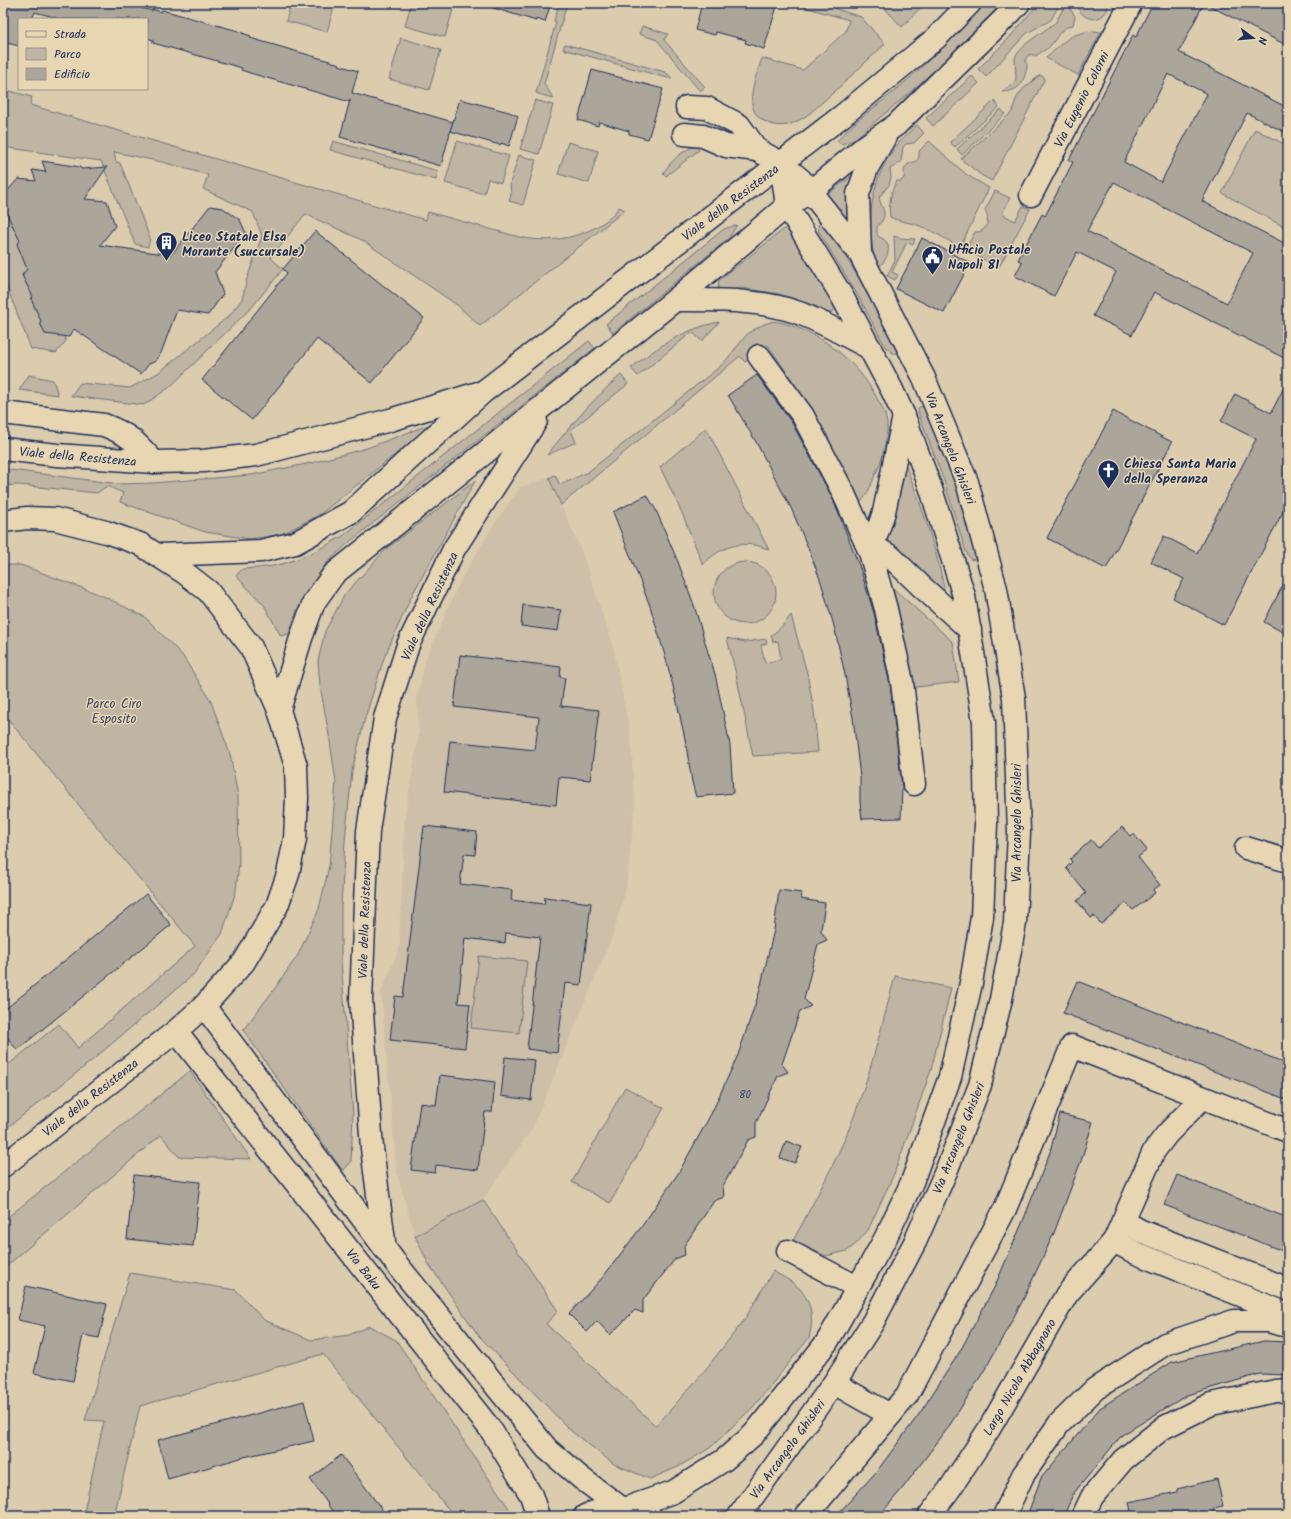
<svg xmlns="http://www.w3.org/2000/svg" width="1291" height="1519" font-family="Kalam,sans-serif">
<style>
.built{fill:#cec0a8}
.green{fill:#bfb5a2;stroke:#6d7280}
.building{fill:#aca59a;stroke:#1b2f5e;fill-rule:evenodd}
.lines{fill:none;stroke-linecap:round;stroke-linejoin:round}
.minor-casing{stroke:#1b2f5e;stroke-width:25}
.major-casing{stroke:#1b2f5e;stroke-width:25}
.minor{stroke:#e8d6b3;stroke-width:22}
.major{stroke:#e8d6b3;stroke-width:22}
.labels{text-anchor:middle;stroke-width:3;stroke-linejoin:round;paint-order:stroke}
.number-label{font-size:11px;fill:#3f4c6d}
.street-label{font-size:13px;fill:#1b2f5e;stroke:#e8d6b3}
.poi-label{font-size:13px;font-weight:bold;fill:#1b2f5e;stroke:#e8d6b3;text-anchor:start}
.park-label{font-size:13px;fill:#344368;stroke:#e8d6b3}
</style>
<rect width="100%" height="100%" fill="#dcccae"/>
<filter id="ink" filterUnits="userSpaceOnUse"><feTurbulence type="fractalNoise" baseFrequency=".025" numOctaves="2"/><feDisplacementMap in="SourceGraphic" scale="8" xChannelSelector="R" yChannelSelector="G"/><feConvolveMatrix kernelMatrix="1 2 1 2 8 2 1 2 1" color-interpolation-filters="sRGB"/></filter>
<g filter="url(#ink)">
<path class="built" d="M549,478L582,552L614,649L631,738L635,805L626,889L613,935L533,1127L483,1200L415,1236L397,1174L381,993L399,948L405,816L419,732L417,699L426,658L462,577L493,526L520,487Z"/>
<g class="green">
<path d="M291,3H335L327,32L286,21Z"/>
<path d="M411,3H455L445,37L405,26Z"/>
<path d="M559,3H567L544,84L554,99L536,93L556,22L554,21Z"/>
<path d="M802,3H838L836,9L861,17L885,44C868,60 851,76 834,92C822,102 810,115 796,122C786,127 774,127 764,121C741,108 756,78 762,58L803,70L846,31L849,20L801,6Z"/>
<path d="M880,3H925L902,27Z"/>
<path d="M984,3H1002L957,50L906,96L852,141L841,144L837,141C854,121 877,106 897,89C928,63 956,33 984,3Z"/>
<path d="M1039,3H1060L1051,20L1027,33L986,77L978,69L1008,39Z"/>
<path d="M1066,3H1070V9L1075,16L1073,25C1059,28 1058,38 1049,47C1046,50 1040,52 1036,56C1032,54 1027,54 1026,59C1025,64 1027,61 1027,66C1027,69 1026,72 1025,75C1021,88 1015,91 1002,92L1015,82L1016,78L1015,59L1016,55L1027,43L1056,22Z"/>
<path d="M1077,3H1109C1107,24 1080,24 1077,3Z"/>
<path d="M642,26L668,34L664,40L705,87L700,91L657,40L639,34Z"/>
<path d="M1094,31L1101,32L1078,75L1046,58C1054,52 1059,45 1066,40C1074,34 1084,32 1094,31Z"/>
<path d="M401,38L441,50L429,90L389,79Z"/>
<path d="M565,44L665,72L671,77V79L563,49Z"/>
<path d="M1040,75L1045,78L992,181L981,175L961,159L1012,112L1016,99L1023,89Z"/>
<path d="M972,76L979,83L933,126L926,118Z"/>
<path d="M3,89L32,97L30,105L426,220L428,212L519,237C551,244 585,238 611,217C614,214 616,210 619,207L625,210L480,326L457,305L362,240L305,214L271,258L283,269L252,307L170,387L144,405L71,396L80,383L130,388L158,373L229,316L242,299L247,279L262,236L253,212L203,189L208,175L162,162L114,152L116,162L120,163L150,238L148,247L135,244L101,161L3,147Z"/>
<path d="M535,100L553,105L539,154L520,149Z"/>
<path d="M994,101L999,107L955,147L950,142Z"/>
<path d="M1001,109L1005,114L962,155L957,149Z"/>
<path d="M917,125L924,133L914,143L906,144L903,147L901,162L890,169L891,178L889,185L879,197C882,212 890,213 877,227V234L879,237C895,242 888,261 877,268C865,226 869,180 897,145C903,138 910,131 917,125Z"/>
<path d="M1255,129L1288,146V229L1222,193Z"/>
<path d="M333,141L438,171L436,180L330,150Z"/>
<path d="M457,141L509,156L501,183L488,179L484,194L445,183Z"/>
<path d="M929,141L967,175L989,188L960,247C947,240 933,231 920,226C910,222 899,222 890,217C888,208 891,188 897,181H901L904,178C905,174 903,171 905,168C909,159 920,167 919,151Z"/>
<path d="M568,142L598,151L589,183L558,174Z"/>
<path d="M692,147H697L699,150L666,176L663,173C671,162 679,153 692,147Z"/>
<path d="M519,155L536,160L523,205L509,201L511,195L510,183Z"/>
<path d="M860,169L851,224L823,198Z"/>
<path d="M995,191L1010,198L1002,214L1015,221L1023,206L1030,209L999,267L965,250L975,232C988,233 990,218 985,210Z"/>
<path d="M3,202L6,211H17L18,213L12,224L16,232L27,234L29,267L22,275L28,287L38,290L31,299L36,311L43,312L61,329L66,341L56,353L31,349L3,277Z"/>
<path d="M821,222L828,229L866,289L899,352L894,354L886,348L857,294L819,232L818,225Z"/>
<path d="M737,225L729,238L613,333L606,324L724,229Z"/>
<path d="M788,226L835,303V308L832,312L828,313L816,306L779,294L741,288L720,291L718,288L719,280Z"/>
<path d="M894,236L900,238L915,239L913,245L907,242L892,272L898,275L895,280L887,276L895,260Z"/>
<path d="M774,321C818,329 858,361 878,400C883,408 887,416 887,425C888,438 882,461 876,473C871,484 867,500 856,505L813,411L768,345L745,362L740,356L561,505L549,478L555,475L560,485L588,472L723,364L748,333L764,324Z"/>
<path d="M719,322L702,341L692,332L638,376L631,368C658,346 685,329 719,322Z"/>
<path d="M589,341L595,348L348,543L325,565L309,589L297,610L289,634L281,636L264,605L236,576L242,569C257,568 274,567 288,562C308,556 325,546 343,536Z"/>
<path d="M29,375L53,380L58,395L19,390Z"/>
<path d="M621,375L628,384L571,430L576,442L547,455C570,426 593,399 621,375Z"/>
<path d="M922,406L927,412L954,478L975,548V559L971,560L966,552L944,481L919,415L918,408Z"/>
<path d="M436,422L319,515L282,534L250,539L205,532L120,502L123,493L107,486L97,493L19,485L3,486V469L119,484L153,483L251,475L311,463L367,448Z"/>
<path d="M706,428L769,550C746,538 719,546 703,565L682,513L660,467Z"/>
<path d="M903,459C921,503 937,550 946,597L889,548L883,536Z"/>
<path d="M475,481L411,597L384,658L365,718L352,771L345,841L341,907V961L353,1114L351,1162L343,1171L243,1030L273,991L298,955L319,909L329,866L336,782L329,735L320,686L318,661L325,631L345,594L387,548Z"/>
<circle cx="745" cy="593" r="31"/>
<path d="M3,565H21L101,595L145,617L182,655L210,699L230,754L238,796L239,864L236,891L222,934L193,975L89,1063L3,1131V1069L59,1024L78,1048L195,946L3,713Z"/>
<path d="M885,581L953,642L959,682L909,688Z"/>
<path d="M791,615L807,673L814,711L818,752L753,756L736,674L727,638L745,642L766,639L767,643L761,645L765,663L781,659L778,641L773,642L771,635C780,630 785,623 791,615Z"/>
<path d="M479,956L527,961L519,1033L471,1028Z"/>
<path d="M895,976L951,988L931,1070L894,1174L868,1230L856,1244L847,1251L826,1256L793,1241C813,1203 835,1164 851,1124C870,1076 882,1025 895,976Z"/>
<path d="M190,1071L251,1159L179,1157L161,1135L3,1269V1221Z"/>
<path d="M625,1087L664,1108L610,1203L572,1182Z"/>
<path d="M483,1200L558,1311L546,1324L656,1426L702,1374L745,1319L773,1271C781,1276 792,1281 799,1288C812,1302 814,1320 809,1338L754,1406L710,1448L678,1467L650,1479L614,1464L571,1431L479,1336L428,1263L415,1236Z"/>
<path d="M130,1273L236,1290L264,1320L311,1340L349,1335L369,1326L396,1340L514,1516H454L323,1354L140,1406L114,1516H83L104,1421L85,1420Z"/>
</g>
<g class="building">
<path d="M3,3H126L152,11V9L161,12L162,10L242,32V33L251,36L250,38L340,64L339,65L358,71L352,93L453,122L441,166L340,137L350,100V102L250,73L241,70L242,68L153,43V40L147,38V19H61L35,12L32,19H19V46L3,42Z"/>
<path d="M491,3H551L545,22L536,19V21L490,7Z"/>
<path d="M702,3H778L764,49L745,43L746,40L716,32L715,35L695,30Z"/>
<path d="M1153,3H1288V46L1204,3L1179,52L1288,108V134L1247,113L1202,201L1288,245V360L1154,292L1132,335L1093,316L1116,272L1077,252L1054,296L1015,276L1022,262L1018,260L1042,214L1045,216L1073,162L1069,160L1133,35L1136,37ZM1168,74L1207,94L1161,182L1124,162ZM1114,182L1253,253L1227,303L1087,231Z"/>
<path d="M592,70L663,89L648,139L629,134V131L599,122L598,126L578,120Z"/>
<path d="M460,99L509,112L518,116L509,146L501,143L500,145L450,131Z"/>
<path d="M42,161L80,167L81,169L107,167L85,199L107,201L115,226L100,245L171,255L210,206L223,208L240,220L246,233L215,272L223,294L208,315L177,310L161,353L156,361L149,364L141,374L74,329L69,337L45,334L40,323L41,321L31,299L33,297L22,275L27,269L17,244L20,241L7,214L3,202V196L18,179L36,181L32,170L46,172Z"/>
<path d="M315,231L424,318L372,383L317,339L252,420L202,380L287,273L283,269Z"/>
<path d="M922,238L970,263L944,313L896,289Z"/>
<path d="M757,375L792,423L832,497L859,565L874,613L890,684L902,786L901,818L862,819L860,802V777L853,718L844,670L834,626L821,582L809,550L791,508L756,442L728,395Z"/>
<path d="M1288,379V502L1224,625L1173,598L1184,579L1151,562L1164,536L1197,553L1256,439L1221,421L1235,394L1271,413Z"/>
<path d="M1113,411L1172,442L1106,569L1047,538Z"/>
<path d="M647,495L656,510L678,562L694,605L707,649L715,674L730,745L733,793L696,797L692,782L685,739L676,698L666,659L650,606L613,512Z"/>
<path d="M1288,575V635L1264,622Z"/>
<path d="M523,605L561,610L558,631L521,626Z"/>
<path d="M460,655L561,667L560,677L565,678L561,706L599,710L590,780L559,777L556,805L444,792L450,741L535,750L539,717L454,707Z"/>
<path d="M424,826L477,832L475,855L464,854L460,884L512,890L511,900L544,904L545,897L591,903L581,985L565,983L557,1053L527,1049L540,937L506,933L505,943L465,938L458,1003L470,1004L465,1048L390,1040L395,996L403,997Z"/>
<path d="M1122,827L1130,836L1133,833L1147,850L1138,857L1160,885L1153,890L1155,893L1133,910L1126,903L1101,924L1094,916L1091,918L1077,901L1086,893L1066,868L1072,862L1070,859L1091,840L1098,848Z"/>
<path d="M779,890L802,893L801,899L825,903L821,931L827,940L818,944L804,999L811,1006L800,1011L782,1064L788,1072L778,1076L756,1123V1137L748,1140L723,1186L724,1197L714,1201L684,1246L685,1255L675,1259L643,1300V1313L635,1310L610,1335L597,1321L587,1332L569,1314L603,1277L642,1226L679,1172L711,1114L738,1055L759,993L774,930Z"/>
<path d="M146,894L171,925L17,1050L3,1032V1011Z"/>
<path d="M1077,981L1288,1064V1100L1063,1013Z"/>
<path d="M505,1057L535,1060L531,1100L501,1096Z"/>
<path d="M440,1075L495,1082L492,1112H485L478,1170L436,1165L435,1173L411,1170L420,1103L436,1105Z"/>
<path d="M1060,1114L1093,1122L1081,1161L1054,1233L1023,1300L987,1366L948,1428L902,1489L879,1516H836L877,1471L920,1413L959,1353L994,1288L1023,1221L1050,1152Z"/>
<path d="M786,1141L802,1147L795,1163L780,1158Z"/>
<path d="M134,1175L200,1182L193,1246L127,1239Z"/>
<path d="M1177,1175L1288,1218V1253L1164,1205Z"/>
<path d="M26,1286L107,1304L99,1338L83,1335L73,1381L34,1373L45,1326L18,1320Z"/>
<path d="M1264,1341L1288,1342V1375L1260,1374L1187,1395L1122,1435L1073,1494L1064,1516H1027L1041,1478L1100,1408L1172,1362Z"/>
<path d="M304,1401L314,1441L244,1457L168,1479L158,1440Z"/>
<path d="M341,1455L387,1516H336L327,1504H328L310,1479Z"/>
<path d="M1217,1479L1223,1506L1213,1508L1214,1516H1132L1129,1502L1177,1492V1489Z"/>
</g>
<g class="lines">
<defs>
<g id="minor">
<path d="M687,107L707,108L739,125L757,150"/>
<path d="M684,134L703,136L726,146L757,150L781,163L801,180L860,254L924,378L967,482L996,589L1014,698L1019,832L1015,923L1001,999L980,1085L947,1169L915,1242L873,1322L834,1383L739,1516"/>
<path d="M1031,195L1131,3"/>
<path d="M860,254L858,194L867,168L885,137"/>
<path d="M675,300C716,300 757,299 796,312C822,321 846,336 870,348"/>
<path d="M759,356L803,416L843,492L870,552L886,609L902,682L914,784"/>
<path d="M3,413L104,425C130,435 136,442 154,462"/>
<path d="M3,449L57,455L154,462L203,461L256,455L390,420L478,393"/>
<path d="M866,543L875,539L884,512L904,416"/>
<path d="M870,552L878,549L890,556L922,587L970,630"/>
<path d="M160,555L261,551L295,543L351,512L483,392L842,116L936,38L970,3"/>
<path d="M279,710L301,638L314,602L334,574L675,300L787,206L811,191L867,145L896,125L1011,12L1019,3"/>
<path d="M1246,848L1288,861"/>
<path d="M3,1166L176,1031"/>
<path d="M1123,1221L1141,1231L1288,1289"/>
<path d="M1114,1241L1136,1253L1288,1314"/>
<path d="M385,1249L372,1148L361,1000L368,831L385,718L408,645L454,549L536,421"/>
<path d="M788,1251L857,1287"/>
<path d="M834,1383L890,1415"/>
<path d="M627,1508L673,1492L724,1460L754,1434L827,1342L835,1328L885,1239L912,1182L950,1077L971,983L982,917L986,824L984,722L964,596L931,489L904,416L892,390L843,298L787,206L781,163"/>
<path d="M806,1516L907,1395L1005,1209L1072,1046L1288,1131"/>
<path d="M929,1516L949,1490L989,1429L1067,1294L1114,1241L1154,1151L1167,1134L1202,1098"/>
<path d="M1004,1516L1023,1475L1059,1424L1095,1389L1165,1344L1234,1321H1268L1288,1326"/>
<path d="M1083,1516L1092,1497L1123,1460L1163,1428L1211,1404L1276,1391L1288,1390"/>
</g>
<g id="major">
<path d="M3,521L27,518L55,519L106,532L140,544L185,573L208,591L251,647L279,710L296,766L297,798L295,839L288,874L277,906L244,962L204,1006L176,1031L491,1430L531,1495L538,1516"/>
<path d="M204,1006L395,1262L547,1449L581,1478L620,1507"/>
<path d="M585,1516C612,1504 624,1507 650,1516"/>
</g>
</defs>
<use href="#minor" class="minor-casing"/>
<use href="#major" class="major-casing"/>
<use href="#minor" class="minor"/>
<use href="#major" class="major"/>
</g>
</g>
<defs>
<symbol id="building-pin" viewBox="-11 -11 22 30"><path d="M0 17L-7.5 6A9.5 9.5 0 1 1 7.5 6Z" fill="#1b2f5e" stroke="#e8d6b3"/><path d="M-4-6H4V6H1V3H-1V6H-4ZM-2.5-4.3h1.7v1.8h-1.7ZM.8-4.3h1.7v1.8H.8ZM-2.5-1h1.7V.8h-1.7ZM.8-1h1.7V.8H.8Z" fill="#fff"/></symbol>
<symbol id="civic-pin" viewBox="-11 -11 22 30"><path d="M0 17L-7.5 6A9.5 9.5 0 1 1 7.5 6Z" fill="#1b2f5e" stroke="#e8d6b3"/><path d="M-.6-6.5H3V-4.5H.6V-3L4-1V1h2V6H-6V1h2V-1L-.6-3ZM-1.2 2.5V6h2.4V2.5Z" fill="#fff"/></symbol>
<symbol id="church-pin" viewBox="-11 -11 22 30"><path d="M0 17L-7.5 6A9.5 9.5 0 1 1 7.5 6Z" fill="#1b2f5e" stroke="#e8d6b3"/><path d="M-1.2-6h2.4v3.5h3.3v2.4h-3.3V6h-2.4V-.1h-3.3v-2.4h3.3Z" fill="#fff"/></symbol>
</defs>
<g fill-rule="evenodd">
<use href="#building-pin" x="154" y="230" width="25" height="34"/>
<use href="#civic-pin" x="920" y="244" width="25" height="34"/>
<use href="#church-pin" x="1096" y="458" width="25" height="34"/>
</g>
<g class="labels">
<g class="number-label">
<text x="745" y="1098">80</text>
</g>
<g class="street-label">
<text transform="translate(1081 99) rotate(-63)" y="5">Via Eugenio Colorni</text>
<text transform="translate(730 202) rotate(-37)" y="5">Viale della Resistenza</text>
<text transform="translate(951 448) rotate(69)" y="5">Via Arcangelo Ghisleri</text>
<text transform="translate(78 456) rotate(5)" y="5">Viale della Resistenza</text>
<text transform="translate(429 606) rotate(-65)" y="5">Viale della Resistenza</text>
<text transform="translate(1016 823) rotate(-90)" y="5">Via Arcangelo Ghisleri</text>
<text transform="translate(364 920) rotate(-88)" y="5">Viale della Resistenza</text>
<text transform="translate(90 1097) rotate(-38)" y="5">Viale della Resistenza</text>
<text transform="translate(958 1138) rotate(-68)" y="5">Via Arcangelo Ghisleri</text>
<text transform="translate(364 1269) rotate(52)" y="5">Via Baku</text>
<text transform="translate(1019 1377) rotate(-60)" y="5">Largo Nicola Abbagnano</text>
<text transform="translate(787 1449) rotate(-54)" y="5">Via Arcangelo Ghisleri</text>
</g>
<g class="poi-label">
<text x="182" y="241">Liceo Statale Elsa<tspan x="182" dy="15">Morante (succursale)</tspan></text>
<text x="948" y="254">Ufficio Postale<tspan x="948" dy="15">Napoli 81</tspan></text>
<text x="1124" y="468">Chiesa Santa Maria<tspan x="1124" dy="15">della Speranza</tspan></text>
</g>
<g class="park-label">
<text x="114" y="708">Parco Ciro<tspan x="114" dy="15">Esposito</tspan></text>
</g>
</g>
<rect width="1291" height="1519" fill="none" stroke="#e8d6b3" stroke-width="16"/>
<rect x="8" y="8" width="1275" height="1503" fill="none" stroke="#1b2f5e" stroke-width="1.5" filter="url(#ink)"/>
<rect x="18" y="18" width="130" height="72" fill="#e8d6b3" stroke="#969391"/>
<rect x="26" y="31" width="20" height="6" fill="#e8d6b3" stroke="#969391"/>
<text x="54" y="38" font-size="12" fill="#1b2f5e">Strada</text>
<rect x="26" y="48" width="20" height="12" fill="#bfb5a2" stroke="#969391"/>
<text x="54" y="58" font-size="12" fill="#1b2f5e">Parco</text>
<rect x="26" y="68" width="20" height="12" fill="#aca59a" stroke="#969391"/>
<text x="54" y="78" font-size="12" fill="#1b2f5e">Edificio</text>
<g transform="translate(1253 38) rotate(106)" stroke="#e8d6b3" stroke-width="3" paint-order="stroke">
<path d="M0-3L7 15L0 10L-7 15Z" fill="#1b2f5e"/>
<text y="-6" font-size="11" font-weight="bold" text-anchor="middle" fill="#1b2f5e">N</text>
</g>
</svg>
